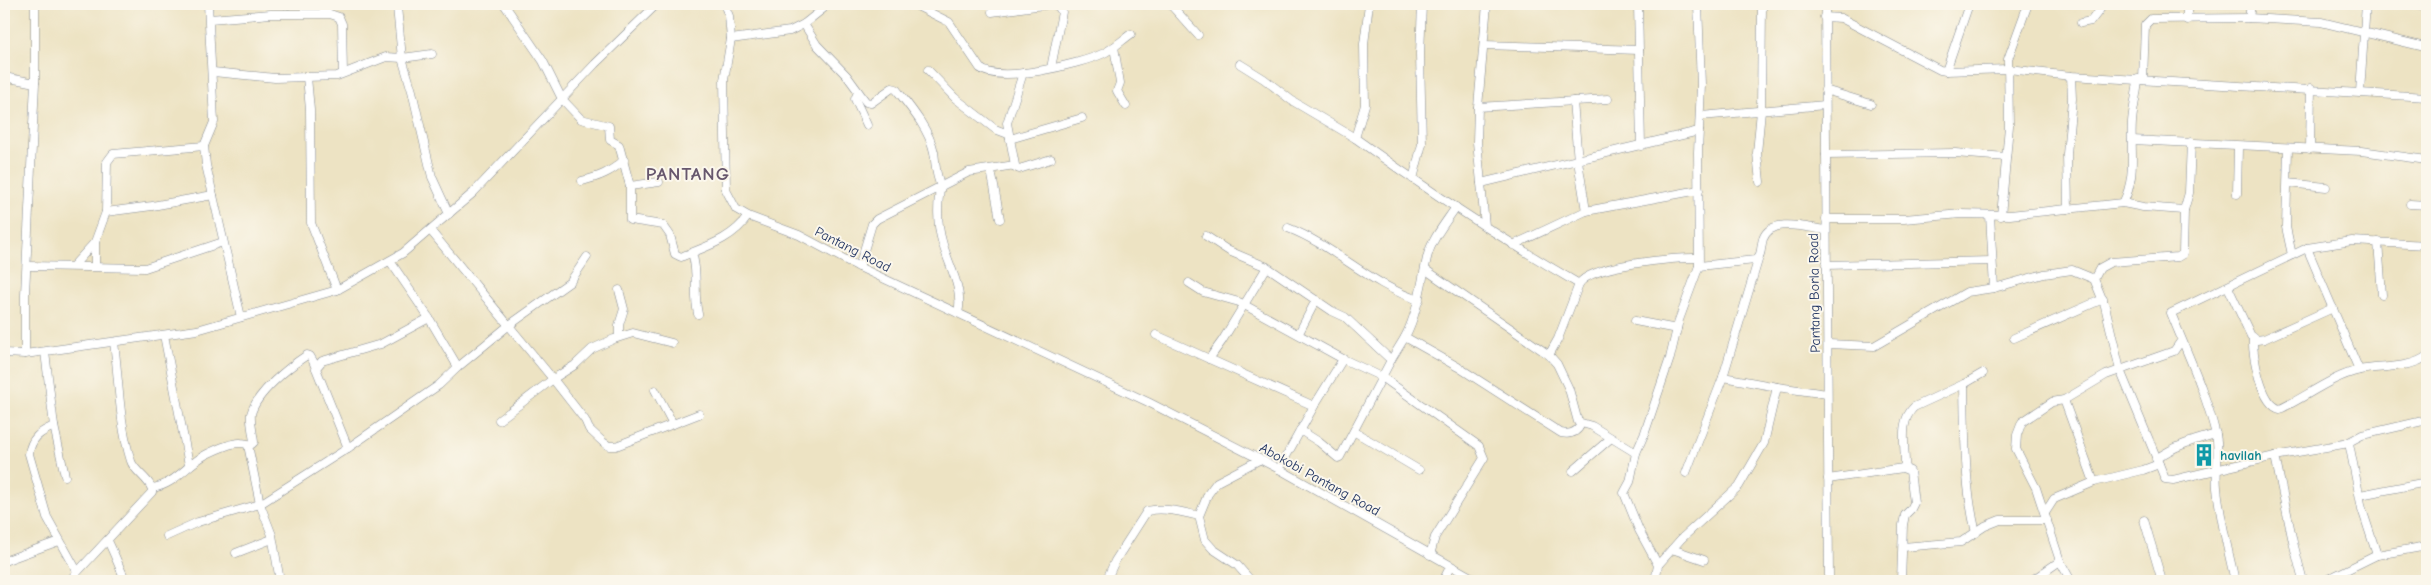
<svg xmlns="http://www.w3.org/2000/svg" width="2431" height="585" font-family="'Comic Neue',sans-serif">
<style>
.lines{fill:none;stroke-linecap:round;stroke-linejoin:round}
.minor-casing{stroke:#848990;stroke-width:9}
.minor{stroke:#fff;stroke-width:8}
.labels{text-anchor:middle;stroke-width:4;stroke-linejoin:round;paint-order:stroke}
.street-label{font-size:14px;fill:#1b2f5e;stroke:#fbf7ec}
.culture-label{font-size:14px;font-weight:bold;fill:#0d838f;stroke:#fbf7ec;text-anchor:start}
.district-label{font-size:19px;font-weight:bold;letter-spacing:1px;fill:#67576d;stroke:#fbf7ec}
</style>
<rect width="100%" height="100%" fill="#fbf7ec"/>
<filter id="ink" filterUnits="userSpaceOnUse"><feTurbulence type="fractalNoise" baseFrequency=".02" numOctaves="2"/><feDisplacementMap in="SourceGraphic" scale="10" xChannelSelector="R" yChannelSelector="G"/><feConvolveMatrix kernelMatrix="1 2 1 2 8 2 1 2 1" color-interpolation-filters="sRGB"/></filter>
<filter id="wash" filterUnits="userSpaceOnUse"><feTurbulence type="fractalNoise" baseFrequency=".0096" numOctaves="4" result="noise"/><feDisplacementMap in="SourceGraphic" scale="20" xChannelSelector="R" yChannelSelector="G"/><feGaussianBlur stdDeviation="1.12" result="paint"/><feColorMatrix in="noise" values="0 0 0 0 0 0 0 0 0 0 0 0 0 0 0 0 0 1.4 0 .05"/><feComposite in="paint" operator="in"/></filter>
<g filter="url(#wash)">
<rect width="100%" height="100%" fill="#ede3c3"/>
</g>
<g filter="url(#ink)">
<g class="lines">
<defs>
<g id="minor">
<path d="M208,4L214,122L204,146L206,165L241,317"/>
<path d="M504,4L543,61L562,99L581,119L609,126L610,140L619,145L630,186V220L663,225L670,235L675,254L681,257C705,247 733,239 748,216"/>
<path d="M724,4L729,16L731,39L724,80L726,190L736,209L748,216L799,235L859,267L1148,402L1279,469L1478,581"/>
<path d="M913,4L949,22L980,68C999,84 1080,64 1102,54C1113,49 1121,41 1131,34"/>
<path d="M1170,4L1198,35"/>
<path d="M1369,4L1364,44L1365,105L1355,138C1427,190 1502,239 1579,284C1590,265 1676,257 1698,258"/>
<path d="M1487,4L1478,107L1477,142L1481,183L1699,131"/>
<path d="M1638,4L1641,146"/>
<path d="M1825,4L1829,581"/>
<path d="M2416,4L2427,9"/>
<path d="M397,7L402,58L412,91L432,177L449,214"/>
<path d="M992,12L1051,4"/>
<path d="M1824,17L1841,18L1940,70L1946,71L2008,69L2071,76L2427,97"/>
<path d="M2249,18L2251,4"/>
<path d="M210,19L271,14H330L339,17L342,24L343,73"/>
<path d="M2187,20V4"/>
<path d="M2081,23L2091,21L2104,4"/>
<path d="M804,24L817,45L847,76L866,102L871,103L892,88L896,89C910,107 929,129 934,152C936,165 935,174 941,186C937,202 937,224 942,241C948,265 964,288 958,313"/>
<path d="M731,39L790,31L804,24L829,4"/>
<path d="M1484,45L1639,50"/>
<path d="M1114,47L1120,83L1117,91L1126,106"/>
<path d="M1240,64L1264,79L1291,100L1355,138"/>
<path d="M1051,68L1062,12L1058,6L1052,4"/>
<path d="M928,70L955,98L995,129L1008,134"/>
<path d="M1946,71L1969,4"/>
<path d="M213,72L275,78L337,76L386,57L402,58L432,54"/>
<path d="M4,77L35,83"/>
<path d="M307,77L310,110L311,223L337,290"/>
<path d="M2143,80L2145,25L2151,19L2249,18L2321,22L2425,47"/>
<path d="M1825,90L1871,104"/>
<path d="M858,92L855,99L867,125"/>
<path d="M2360,92L2366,4"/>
<path d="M1573,101L1578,161L1586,211L1699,190"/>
<path d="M1478,107L1608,99"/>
<path d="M1701,116L1825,105"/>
<path d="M1010,139L1082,118"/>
<path d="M2132,140L2361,151L2427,160"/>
<path d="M2288,148L2286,227L2292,255"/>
<path d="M2310,149L2311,88"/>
<path d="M1826,155L1955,153L2006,157"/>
<path d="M1013,166L1019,169L1051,159"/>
<path d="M991,170L1000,219"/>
<path d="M1413,179L1422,144L1420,54L1422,4"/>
<path d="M582,181C599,177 611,172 624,160"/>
<path d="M1760,182L1757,153L1761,111L1762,4"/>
<path d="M1481,183L1485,226"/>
<path d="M2288,183L2326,187"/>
<path d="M630,186L659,182"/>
<path d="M2237,194L2238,147"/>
<path d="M2123,203C2137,176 2130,150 2132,122C2133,108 2137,93 2138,79"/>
<path d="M2410,204L2427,205"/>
<path d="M1456,207C1446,222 1431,240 1427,258C1421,285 1418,312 1405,337L1458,367L1561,433C1570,435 1577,433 1581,424"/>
<path d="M2068,209L2067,154L2072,99L2071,76"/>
<path d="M2184,210L2189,193L2191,142"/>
<path d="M106,212L152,206L213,195"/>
<path d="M1990,215L1994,288"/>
<path d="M2001,216L2009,126L2008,59L2028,4"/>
<path d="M1826,219H1904L1961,214L2010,215L2123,203L2143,207L2184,210L2183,254L2178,257L2111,262L2100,268L2094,279"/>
<path d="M1288,228C1335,246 1370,285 1419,300"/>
<path d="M430,230L553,379L585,420L589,429L603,442L609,446H616L699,414"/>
<path d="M1206,236L1229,251L1267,267L1332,311L1345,317L1391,360"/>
<path d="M2378,242L2382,295"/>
<path d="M1513,245L1586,211"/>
<path d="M2307,248L2359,370"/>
<path d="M692,253C699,273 693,293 698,314"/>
<path d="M74,265L95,242"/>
<path d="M1826,265L1992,261"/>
<path d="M27,266L145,268L223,242"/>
<path d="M95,266V242L106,212L107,162L113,154L204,146"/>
<path d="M1699,266L1755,260C1763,255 1760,247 1763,239C1771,216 1808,228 1826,230"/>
<path d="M859,267L872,224L877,219L969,172L1015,165L1007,123L1023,73"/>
<path d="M1426,270L1549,355L1557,364L1569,389L1578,422L1592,426L1636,453"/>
<path d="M1189,283L1203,292L1239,302L1343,359L1314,406L1279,469"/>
<path d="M2228,287L2251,336L2257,340L2264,339L2333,308"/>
<path d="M619,290L624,309L619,325V336"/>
<path d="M1635,321L1677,329"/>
<path d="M1299,333L1316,300"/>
<path d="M164,335L189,465"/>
<path d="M1156,335L1314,406"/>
<path d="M2253,337C2252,354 2261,405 2280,409C2306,397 2332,376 2360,370C2381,366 2410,369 2427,356"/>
<path d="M2014,338L2103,299"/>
<path d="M1828,344L1874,346L1967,292L1994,288L2044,274L2072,270L2094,279L2105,306L2120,370L2159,464L2143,470L2094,482L2054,499L2045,513"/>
<path d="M45,352L54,426L65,476"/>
<path d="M4,353L25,354V294L35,83V4"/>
<path d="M25,354L197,330L337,290L403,253L473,193L595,64L657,4"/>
<path d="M1549,355L1558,339L1579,284"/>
<path d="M1209,359L1222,341L1267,267"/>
<path d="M1343,359L1382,377L1479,446L1484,458L1435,537L1430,555"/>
<path d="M458,367L508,326L570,282L587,257"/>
<path d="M316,368L322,361L381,344L429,318"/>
<path d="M1723,377L1777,387"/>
<path d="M1964,384C1965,434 1964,484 1976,533"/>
<path d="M655,390L673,424"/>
<path d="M2064,400L2094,482"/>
<path d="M499,420L553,379L575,365L592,349L614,339L633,333L672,343"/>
<path d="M54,426C40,432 31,438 29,454L47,517L77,571"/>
<path d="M1300,430L1319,442L1338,458L1340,457L1391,360L1405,337"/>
<path d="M1355,432L1419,470"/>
<path d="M2347,443L2362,435L2427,420"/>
<path d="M248,445L260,504L272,535L280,581"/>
<path d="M2275,456L2293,542L2303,581"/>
<path d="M2156,459C2174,446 2194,440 2216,434"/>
<path d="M2159,464L2165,479L2173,480L2275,456L2349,443L2362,509L2377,555"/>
<path d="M1573,471L1611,438"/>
<path d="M1686,473L1723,377L1759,257"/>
<path d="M1828,479L1903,468L1905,464C1905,445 1899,421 1914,407L1964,384L1983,373"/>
<path d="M152,488C175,485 187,464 207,454C215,450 232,442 241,443C246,443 247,445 252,444L254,442C253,433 250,422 251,414C256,393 289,367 307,355L310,356L313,361L348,448"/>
<path d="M2360,495L2427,482"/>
<path d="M2144,520L2162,581"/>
<path d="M167,536L198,522L260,504L348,448L439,385L458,367L429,318L390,261"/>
<path d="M108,541C115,555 119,567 126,581"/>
<path d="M1903,547L1961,542L1985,526L2000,520H2047"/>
<path d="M1672,549L1704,560"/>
<path d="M236,553L272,539"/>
<path d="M4,561L59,541"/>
<path d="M1658,565L1681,539L1739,486L1764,443L1777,387L1827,394"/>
<path d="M69,581L152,492C153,481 134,472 131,461C119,423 119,381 114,342"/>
<path d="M1106,581L1115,561L1147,511C1163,507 1183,512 1199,516"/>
<path d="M1251,581L1237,565L1213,549L1205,540L1199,516L1208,494L1217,482L1259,460"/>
<path d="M1443,581L1450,567"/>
<path d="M1655,581L1658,565L1639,530L1624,493L1630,482L1636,453L1644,435L1670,358L1679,320L1699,266L1698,152L1701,85L1698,4"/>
<path d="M1901,581L1903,525L1905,515L1911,509L1914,503L1910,471L1903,468"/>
<path d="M2031,581L2060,561"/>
<path d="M2071,581L2060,561L2036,488L2016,449L2017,435L2022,422L2052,402L2064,400L2106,375L2174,351L2181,341"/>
<path d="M2235,581C2228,550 2220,519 2217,488C2215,470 2220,453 2216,435C2206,393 2187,353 2171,313L2307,248L2352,241L2427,245"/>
<path d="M2324,581L2377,555L2427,546"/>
</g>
</defs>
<use href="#minor" class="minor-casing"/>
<use href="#minor" class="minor"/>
</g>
</g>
<defs>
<symbol id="building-bare" viewBox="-9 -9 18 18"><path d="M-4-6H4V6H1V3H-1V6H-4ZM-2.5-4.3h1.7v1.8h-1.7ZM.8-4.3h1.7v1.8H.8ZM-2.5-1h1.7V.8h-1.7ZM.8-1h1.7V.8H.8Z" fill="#0f9aa8" stroke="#fbf7ec" stroke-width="2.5" paint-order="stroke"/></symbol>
</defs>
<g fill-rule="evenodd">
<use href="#building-bare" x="2188" y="439" width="32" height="32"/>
</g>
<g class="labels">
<g class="street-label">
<text transform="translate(853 249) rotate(27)" y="5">Pantang Road</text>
<text transform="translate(1814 293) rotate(-91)" y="5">Pantang Borla Road</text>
<text transform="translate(1320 479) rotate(29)" y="5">Abokobi Pantang Road</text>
</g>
<g class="culture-label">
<text x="2220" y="460">havilah</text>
</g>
<g class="district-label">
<text x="688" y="180">PANTANG</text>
</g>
</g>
<rect width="2431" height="585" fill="none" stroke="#fbf7ec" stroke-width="20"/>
</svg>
